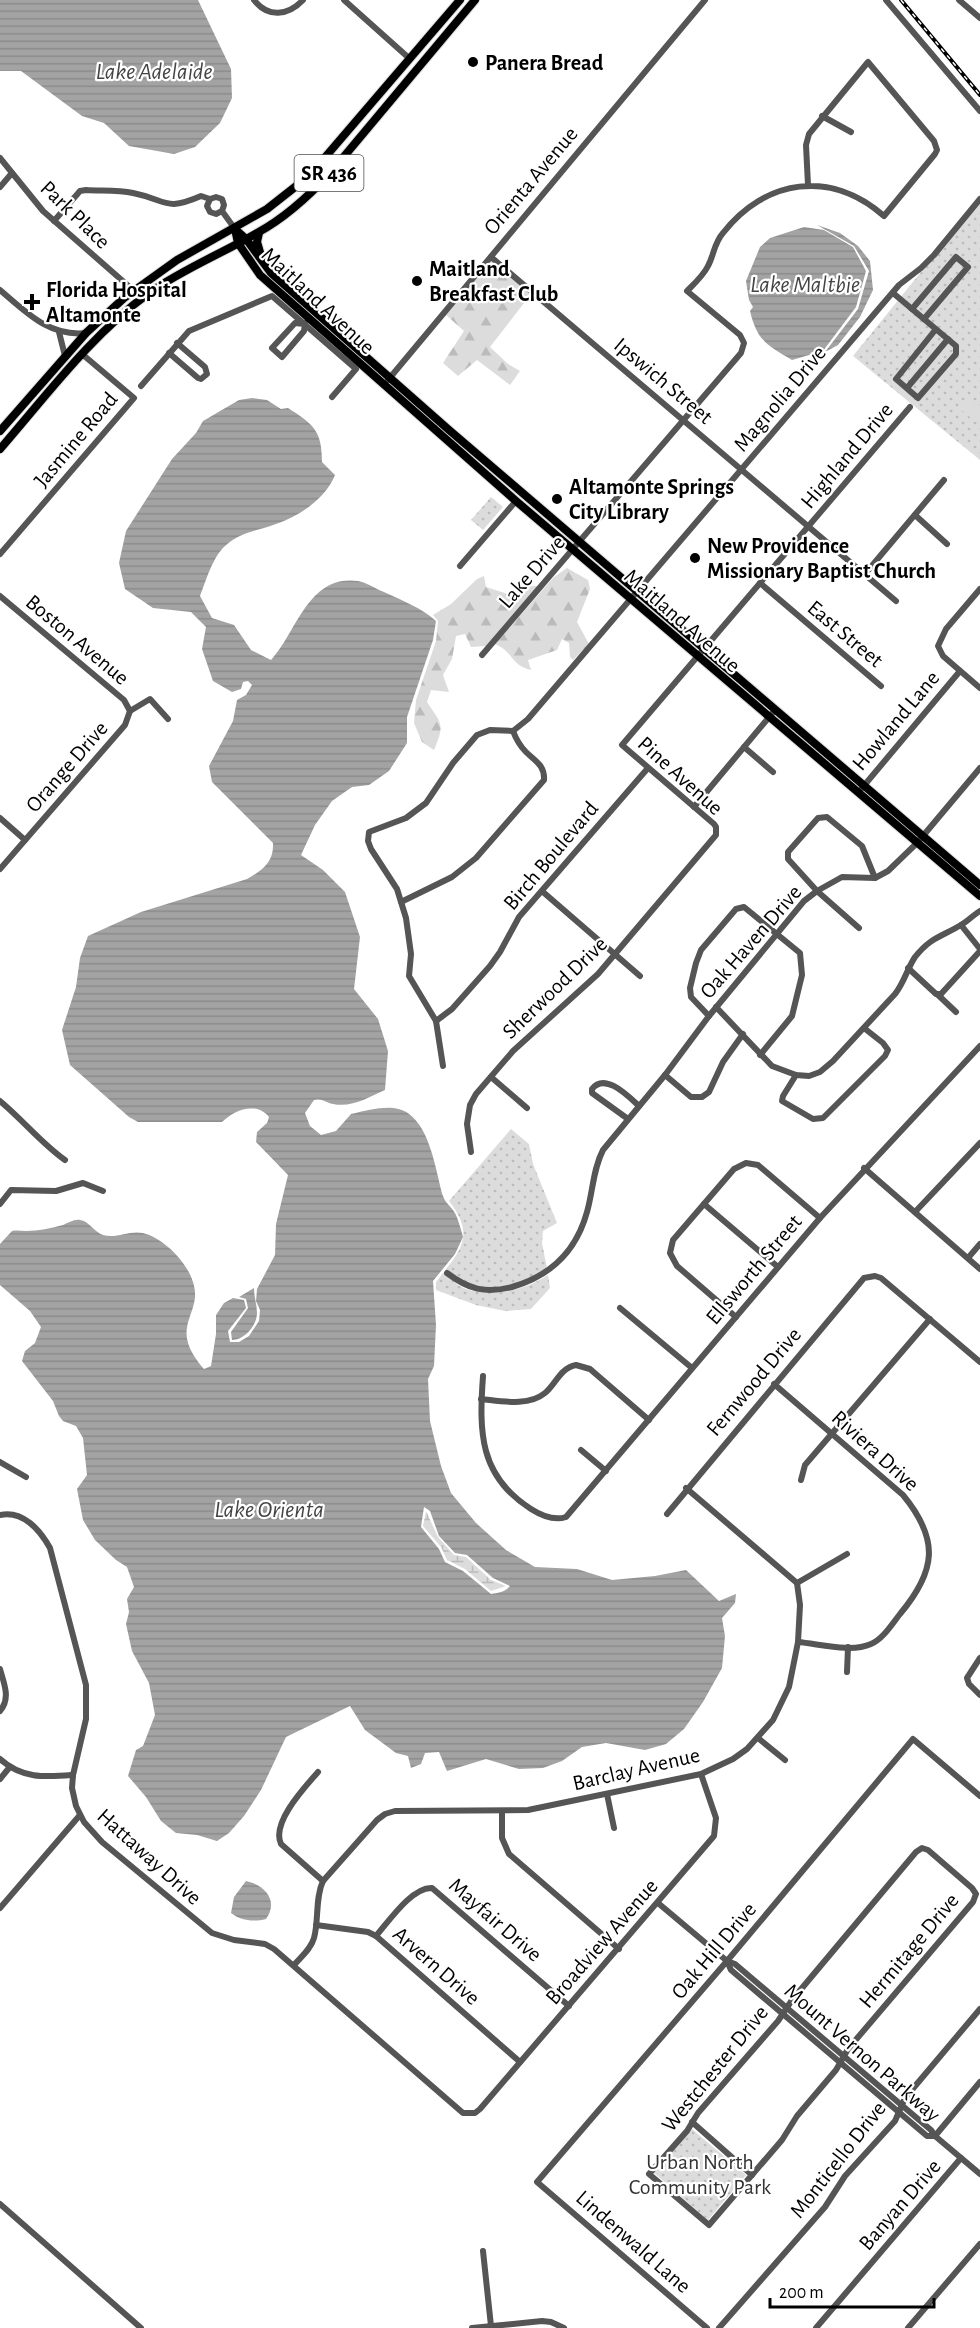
<svg xmlns="http://www.w3.org/2000/svg" width="980" height="2328" font-family="'Alegreya Sans',sans-serif">
<style>
.forest{fill:url(#forest-firs)}
.wetland{fill:url(#wetland-marsh)}
.park{fill:url(#park-dots)}
.garden{fill:#dcdcdc}
.water{fill:url(#water-rules);fill-rule:evenodd}
.lines{fill:none;stroke-linecap:round;stroke-linejoin:round}
.major-casing{stroke:#dbdbdb;stroke-width:10}
.minor{stroke:#555;stroke-width:6}
.major{stroke:#000;stroke-width:8}
.rail-casing{stroke:#000;stroke-width:4}
.rail{stroke:#fff;stroke-width:1.5;stroke-dasharray:4.5;stroke-linecap:butt}
.poi-dot{fill:#000;stroke:#fff;stroke-width:2}
.labels{text-anchor:middle;stroke-width:4.5;stroke-linejoin:round;paint-order:stroke}
.shield{fill:#fff;stroke:#4c4c4c;stroke-width:1.5}
.shield-label{font-size:21px;font-weight:bold;fill:#000}
.poi-label{font-size:22px;font-weight:bold;fill:#000;stroke:#fff;text-anchor:start}
.street-label{font-size:22px;fill:#000;stroke:#fff}
.park-label{font-size:22px;fill:#333;stroke:#fff}
.water-label{font-size:24px;font-style:italic;fill:#444;stroke:#fff}
</style>
<defs>
<pattern id="forest-firs" width="22" height="20" patternUnits="userSpaceOnUse" patternTransform="scale(1.5)"><rect width="22" height="20" fill="#dcdcdc"/><path d="M5 1l3.5 6h-7zM16 11l3.5 6h-7z" fill="#bbb"/></pattern>
<pattern id="wetland-marsh" width="20" height="14" patternUnits="userSpaceOnUse" patternTransform="scale(1.5)"><rect width="20" height="14" fill="#dcdcdc"/><path d="M1 5h8M5 5V1M11 12h8M15 12V8" fill="none" stroke="#bbb"/></pattern>
<pattern id="park-dots" width="8" height="8" patternUnits="userSpaceOnUse" patternTransform="scale(1.5)"><rect width="8" height="8" fill="#dcdcdc"/><path d="M2 2h.1M6 6h.1" fill="none" stroke="#bbb" stroke-width="1.8" stroke-linecap="round"/></pattern>
<pattern id="water-rules" width="6" height="5" patternUnits="userSpaceOnUse" patternTransform="scale(1.5)"><rect width="6" height="5" fill="#a3a3a3"/><path d="M0 2.5h6" fill="none" stroke="#8b8b8b"/></pattern>
</defs>
<rect width="100%" height="100%" fill="#fff"/>
<g class="forest">
<path d="M491,261L531,294L490,347L508,364L520,371L510,385L477,360L458,376L443,363L464,331L446,315Z"/>
<path d="M567,568L588,580L590,589L577,622L589,644L573,660L570,657L569,643L562,639L557,650L528,660L531,670C511,666 513,651 495,644L554,577Z"/>
<path d="M484,576L486,587L508,594L523,586H538L486,646L471,647L465,634L456,636L452,659L443,675L449,692L431,690L427,702C442,725 445,723 434,750L422,742L414,723L416,700L436,641L438,621L433,615L451,604L477,579Z"/>
</g>
<path class="wetland" d="M426,1511L438,1537L454,1555L466,1557L491,1580L506,1586L491,1591L465,1569L447,1560L441,1547L423,1526Z"/>
<g class="park">
<path d="M980,199V460L853,356Z"/>
<path d="M491,497L503,507L483,530L471,520Z"/>
<path d="M511,1129L529,1144L533,1164L557,1223L543,1231L542,1243L547,1268C525,1282 492,1295 466,1283C459,1280 452,1273 446,1269C467,1244 470,1228 449,1201Z"/>
<path d="M443,1273C450,1278 458,1286 466,1289C493,1298 525,1290 548,1275L550,1288L531,1309L505,1311L476,1305L436,1290V1282Z"/>
<path d="M692,2129L746,2175L708,2220L654,2173Z"/>
</g>
<path class="garden" d="M970,400L980,409V420L977,423L961,410Z"/>
<g class="water">
<path d="M0,0H198L231,69L232,98L220,123L195,147L174,154L129,146L104,123L82,116L21,71H0Z"/>
<path d="M817,225L840,233L858,246L870,261L873,290L860,317L838,345L825,352L858,309L869,271L854,246Z"/>
<path d="M804,227L824,230L853,247L866,271L856,307L823,351L792,360C768,346 757,341 750,311L753,307L749,300L746,281L760,247L770,238Z"/>
<path d="M252,398L267,400L281,409L288,408C313,424 322,430 322,462L335,475C326,498 300,516 276,524C257,531 240,532 225,546C212,558 206,581 200,596L212,618L234,625L251,650L271,660C297,632 308,574 358,581C366,582 376,589 384,592C403,601 420,607 436,621L433,640L407,717V743L389,771L369,785L352,787L332,801L315,825L301,855L323,870L345,892L360,937L354,989L378,1019L388,1051L385,1090C369,1097 352,1108 333,1104C325,1102 322,1098 314,1100L305,1113L310,1126L321,1135L336,1131L351,1114C365,1111 379,1107 393,1108C429,1111 435,1169 443,1196C445,1203 453,1208 456,1215C459,1222 461,1230 463,1237L455,1254L433,1281L436,1325L434,1366L428,1379L430,1421L441,1466L451,1493L476,1523L506,1550L535,1567L577,1569L612,1580L655,1576L686,1570L719,1601L736,1594L735,1603L722,1618L725,1636L722,1668L703,1702L684,1729L666,1744L645,1750L606,1743L582,1747L562,1761L543,1768L519,1769L486,1759L447,1771L439,1752L425,1753L421,1764L411,1768L408,1756L396,1753L365,1730L350,1706L286,1737L261,1790L244,1816L229,1833L217,1841L197,1835L176,1833L161,1821L146,1797L128,1776L136,1750L143,1746L155,1715L149,1683L132,1651L126,1624L129,1612L127,1599L134,1587L127,1567L116,1560L95,1540L83,1520L77,1489L87,1475L83,1438L76,1426L63,1421L59,1416L53,1401L22,1361L25,1351L35,1343L41,1327L30,1311L0,1285V1244L12,1231C17,1230 21,1231 26,1231C37,1231 52,1228 63,1225C68,1223 74,1219 80,1220C89,1221 94,1232 103,1235C117,1239 128,1230 143,1233C167,1239 197,1271 195,1297C194,1309 188,1318 187,1328C184,1343 195,1359 204,1369L211,1366L216,1334V1315L224,1303L233,1298L244,1300L246,1308L228,1331L230,1342H239L249,1336L259,1321L260,1310L256,1301L257,1289L275,1255L276,1224L288,1175L256,1142L257,1132L267,1123L269,1117C256,1101 234,1110 222,1122H138L129,1117L70,1065L62,1030L76,987L80,958L88,936L141,912L247,879C263,870 274,862 273,843L212,782L209,766L233,721L237,700L246,695L252,685L248,681L243,682L241,689L232,692L213,681L202,649L206,627L191,612L153,608L125,589L119,563L126,531L172,459L196,433L203,421L239,400ZM424,1507L430,1511L439,1536L455,1553L467,1555L493,1578L510,1586C505,1592 498,1593 491,1594L463,1571L445,1562L439,1549L421,1527Z"/>
<path d="M254,1288C254,1297 257,1305 257,1313C257,1325 245,1340 232,1340L231,1332L248,1308L246,1299L239,1297Z"/>
<path d="M246,1881C265,1885 279,1901 266,1919C254,1922 241,1921 231,1913L234,1897Z"/>
</g>
<g class="lines">
<defs>
<g id="major">
<path d="M235,229L238,243L260,275L516,501L980,896"/>
<path d="M236,230L246,239L271,273L449,430L980,885"/>
<path d="M259,233L257,242L262,259"/>
<path d="M0,431L86,333L124,298L177,260L267,209L309,176L460,0"/>
<path d="M0,449C47,395 91,335 149,293C183,269 221,254 257,233C285,218 309,196 331,172L475,0"/>
</g>
</defs>
<use href="#major" class="major-casing"/>
<g class="minor">
<path d="M254,0C268,18 288,16 303,0"/>
<path d="M344,0L410,59"/>
<path d="M886,0L980,111"/>
<path d="M959,0L980,18"/>
<path d="M822,116L851,132"/>
<path d="M0,158L43,211L133,290"/>
<path d="M0,187L12,173"/>
<path d="M222,211L216,214L210,212L207,206L210,199L216,197L222,199L224,205L222,211L235,229"/>
<path d="M54,221L80,191L86,190C101,191 118,190 133,193C168,200 164,212 201,196L210,199"/>
<path d="M491,257L896,601"/>
<path d="M0,290C26,312 49,337 86,333"/>
<path d="M893,293L956,346V354L918,398L896,379L936,329"/>
<path d="M912,309L956,257L968,267L924,319"/>
<path d="M304,324L295,323L272,348L282,357L304,331L305,323"/>
<path d="M59,332L65,356"/>
<path d="M169,353L198,378L201,379L207,374L205,367L177,343"/>
<path d="M388,380L705,0"/>
<path d="M141,386L189,331L272,296L356,369L332,397"/>
<path d="M907,388L948,339"/>
<path d="M915,515L947,544"/>
<path d="M0,554L134,398L82,354"/>
<path d="M460,566L516,501"/>
<path d="M865,574L944,480"/>
<path d="M760,583L881,686"/>
<path d="M980,589L946,629L938,646L943,656L980,688"/>
<path d="M0,596L124,700L130,711"/>
<path d="M482,655L741,353L744,343L740,335L687,291C694,284 703,276 708,266C714,255 714,243 723,233C765,179 831,169 884,216L935,154L937,150L934,141L868,62L809,134L806,145L808,185"/>
<path d="M130,711L150,699L168,719"/>
<path d="M744,747L773,772"/>
<path d="M862,788L960,671"/>
<path d="M694,807L775,710"/>
<path d="M0,818L25,840"/>
<path d="M0,869L125,725L130,711"/>
<path d="M543,892L640,976"/>
<path d="M401,902L452,877L476,858L544,780C545,765 535,761 526,752C520,746 516,739 513,731"/>
<path d="M961,925L980,949"/>
<path d="M859,928L817,891L788,859V852L818,818L827,817L862,846L875,878"/>
<path d="M908,968L936,994H941L980,951"/>
<path d="M937,994L956,1012"/>
<path d="M716,1007L772,1066L796,1075L809,1076L820,1072L833,1061L895,994C904,983 907,969 915,957C931,937 941,937 961,925C968,921 973,915 980,911"/>
<path d="M709,1016L691,997L690,988L696,963L701,950L736,909L744,907L800,953L802,975L792,1016L760,1055"/>
<path d="M436,1021L452,1009L490,966L500,952L519,917L648,768"/>
<path d="M443,1066L436,1021L409,976L411,954L406,918L397,889L371,849L368,841L369,832L406,818L426,803L453,763L477,735L490,730L513,731L528,719L899,285L921,268L934,255L980,199"/>
<path d="M665,1075L691,1097H702L709,1092L723,1062L743,1034"/>
<path d="M796,1075L783,1096L782,1101L813,1119L823,1118L885,1056L888,1050L883,1043L864,1028"/>
<path d="M491,1077L527,1108"/>
<path d="M0,1101C23,1120 41,1143 65,1160"/>
<path d="M628,1119L592,1093V1089C605,1072 628,1096 639,1106"/>
<path d="M471,1152L467,1124L470,1105L476,1094L513,1051L598,974L716,835V827L714,824L622,745L910,407"/>
<path d="M864,1168L980,1269"/>
<path d="M0,1204L11,1190L56,1191L83,1183L103,1191"/>
<path d="M704,1204L778,1267"/>
<path d="M915,1212L980,1143"/>
<path d="M968,1258L980,1244"/>
<path d="M447,1273C468,1289 485,1294 512,1287C550,1276 576,1252 587,1212C593,1191 593,1169 603,1150L665,1075L709,1016L804,901L817,891L842,877L875,878L888,871L917,843L980,768"/>
<path d="M620,1308L692,1368"/>
<path d="M736,1317L677,1266L670,1253L673,1240L734,1169L746,1163L758,1165L820,1218"/>
<path d="M483,1376C479,1432 479,1476 531,1509C542,1516 554,1521 566,1517L820,1218L980,1046"/>
<path d="M774,1384L903,1495C940,1540 936,1571 900,1614C892,1624 883,1639 871,1644C851,1653 820,1644 798,1642"/>
<path d="M481,1399C501,1401 528,1407 545,1393C556,1384 560,1368 576,1365L590,1369L649,1420"/>
<path d="M581,1450L606,1471"/>
<path d="M0,1462L26,1477"/>
<path d="M801,1480L805,1465L930,1319"/>
<path d="M667,1514L864,1278L875,1276L881,1278L980,1362"/>
<path d="M0,1515C23,1510 40,1530 50,1548L86,1685V1719L73,1775L72,1788L76,1806L84,1822L102,1842L212,1933L234,1940L265,1944L274,1949L463,2113H475L480,2109L714,1836L716,1818L701,1774"/>
<path d="M797,1583L847,1554"/>
<path d="M980,1658L967,1678L969,1684L980,1695"/>
<path d="M0,1669C4,1684 11,1698 0,1711"/>
<path d="M847,1672L848,1647"/>
<path d="M758,1738L785,1760"/>
<path d="M0,1759C22,1779 45,1777 73,1775"/>
<path d="M318,1772C304,1788 271,1823 281,1844L323,1881"/>
<path d="M0,1779L9,1768"/>
<path d="M607,1794L614,1828"/>
<path d="M502,1812V1838L509,1854L619,1949"/>
<path d="M922,1848L928,1850L972,1888L976,1894L973,1902L848,2049L836,2070L797,2116L782,2140L709,2225L649,2174L687,2131L698,2113L778,2021L792,2000L916,1852Z"/>
<path d="M658,1903L727,1961L731,1970L927,2136H935"/>
<path d="M0,1908L80,1815"/>
<path d="M316,1925L368,1932L376,1936L520,2062"/>
<path d="M376,1936C389,1921 412,1887 432,1888L569,2006"/>
<path d="M727,1961L735,1964L931,2130L935,2136L980,2174"/>
<path d="M294,1965C301,1957 311,1949 314,1938C319,1920 315,1898 323,1881L377,1820L385,1814L395,1811L528,1810L701,1774L733,1759L747,1749L773,1720L789,1687L798,1642L800,1605L797,1583L686,1488"/>
<path d="M692,2122L752,2175"/>
<path d="M935,2136L980,2082"/>
<path d="M0,2204L141,2328"/>
<path d="M483,2251L491,2326"/>
<path d="M472,2328L542,2321L551,2322L564,2328"/>
<path d="M707,2328L537,2182L727,1961L913,1739L980,1796"/>
<path d="M719,2328L825,2207L845,2176L895,2121L905,2098L980,2009"/>
<path d="M816,2328L961,2158"/>
<path d="M908,2328L980,2244"/>
</g>
<use href="#major" class="major"/>
<defs>
<path id="rail" d="M901,0L980,95"/>
</defs>
<use href="#rail" class="rail-casing"/>
<use href="#rail" class="rail"/>
</g>
<g class="poi-dot">
<circle cx="473" cy="62" r="6"/>
<circle cx="417" cy="281" r="6"/>
<path d="M29 293h6v6h6v6h-6v6h-6v-6h-6v-6h6z"/>
<circle cx="557" cy="499" r="6"/>
<circle cx="695" cy="558" r="6"/>
</g>
<g class="labels">
<rect class="shield" x="294.5" y="155" width="69" height="36" rx="4.5"/>
<g class="shield-label">
<text x="329" y="180">SR 436</text>
</g>
<g class="poi-label">
<text x="485" y="70">Panera Bread</text>
<text x="429" y="276">Maitland<tspan x="429" dy="25">Breakfast Club</tspan></text>
<text x="46" y="297">Florida Hospital<tspan x="46" dy="25">Altamonte</tspan></text>
<text x="569" y="494">Altamonte Springs<tspan x="569" dy="25">City Library</tspan></text>
<text x="707" y="553">New Providence<tspan x="707" dy="25">Missionary Baptist Church</tspan></text>
</g>
<g class="street-label">
<text transform="translate(530 180) rotate(-50)" y="8">Orienta Avenue</text>
<text transform="translate(76 214) rotate(44)" y="8">Park Place</text>
<text transform="translate(319 300) rotate(43)" y="8">Maitland Avenue</text>
<text transform="translate(664 380) rotate(40)" y="8">Ipswich Street</text>
<text transform="translate(779 398) rotate(-50)" y="8">Magnolia Drive</text>
<text transform="translate(75 439) rotate(-50)" y="8">Jasmine Road</text>
<text transform="translate(846 455) rotate(-50)" y="8">Highland Drive</text>
<text transform="translate(531 571) rotate(-49)" y="8">Lake Drive</text>
<text transform="translate(683 620) rotate(41)" y="8">Maitland Avenue</text>
<text transform="translate(846 633) rotate(40)" y="8">East Street</text>
<text transform="translate(78 639) rotate(40)" y="8">Boston Avenue</text>
<text transform="translate(895 720) rotate(-50)" y="8">Howland Lane</text>
<text transform="translate(66 766) rotate(-49)" y="8">Orange Drive</text>
<text transform="translate(681 775) rotate(42)" y="8">Pine Avenue</text>
<text transform="translate(550 855) rotate(-50)" y="8">Birch Boulevard</text>
<text transform="translate(750 941) rotate(-49)" y="8">Oak Haven Drive</text>
<text transform="translate(554 987) rotate(-44)" y="8">Sherwood Drive</text>
<text transform="translate(753 1269) rotate(-50)" y="8">Ellsworth Street</text>
<text transform="translate(753 1381) rotate(-50)" y="8">Fernwood Drive</text>
<text transform="translate(876 1450) rotate(42)" y="8">Riviera Drive</text>
<text transform="translate(636 1768) rotate(-13)" y="8">Barclay Avenue</text>
<text transform="translate(150 1856) rotate(42)" y="8">Hattaway Drive</text>
<text transform="translate(496 1919) rotate(41)" y="8">Mayfair Drive</text>
<text transform="translate(601 1941) rotate(-49)" y="8">Broadview Avenue</text>
<text transform="translate(713 1950) rotate(-50)" y="8">Oak Hill Drive</text>
<text transform="translate(908 1950) rotate(-50)" y="8">Hermitage Drive</text>
<text transform="translate(437 1965) rotate(41)" y="8">Arvern Drive</text>
<text transform="translate(863 2052) rotate(41)" y="8">Mount Vernon Parkway</text>
<text transform="translate(714 2068) rotate(-51)" y="8">Westchester Drive</text>
<text transform="translate(837 2159) rotate(-52)" y="8">Monticello Drive</text>
<text transform="translate(899 2204) rotate(-49)" y="8">Banyan Drive</text>
<text transform="translate(634 2241) rotate(41)" y="8">Lindenwald Lane</text>
</g>
<g class="park-label">
<text x="700" y="2169">Urban North<tspan x="700" dy="25">Community Park</tspan></text>
</g>
<g class="water-label">
<text x="154" y="79">Lake Adelaide</text>
<text x="805" y="292">Lake Maltbie</text>
<text x="269" y="1517">Lake Orienta</text>
</g>
</g>
<path d="M770 2298v9h164v-9" fill="none" stroke="#000000" stroke-width="3"/>
<text x="779" y="2298" font-size="18" fill="#000000" stroke="#ffffff" stroke-width="4.5" paint-order="stroke">200 m</text>
</svg>
